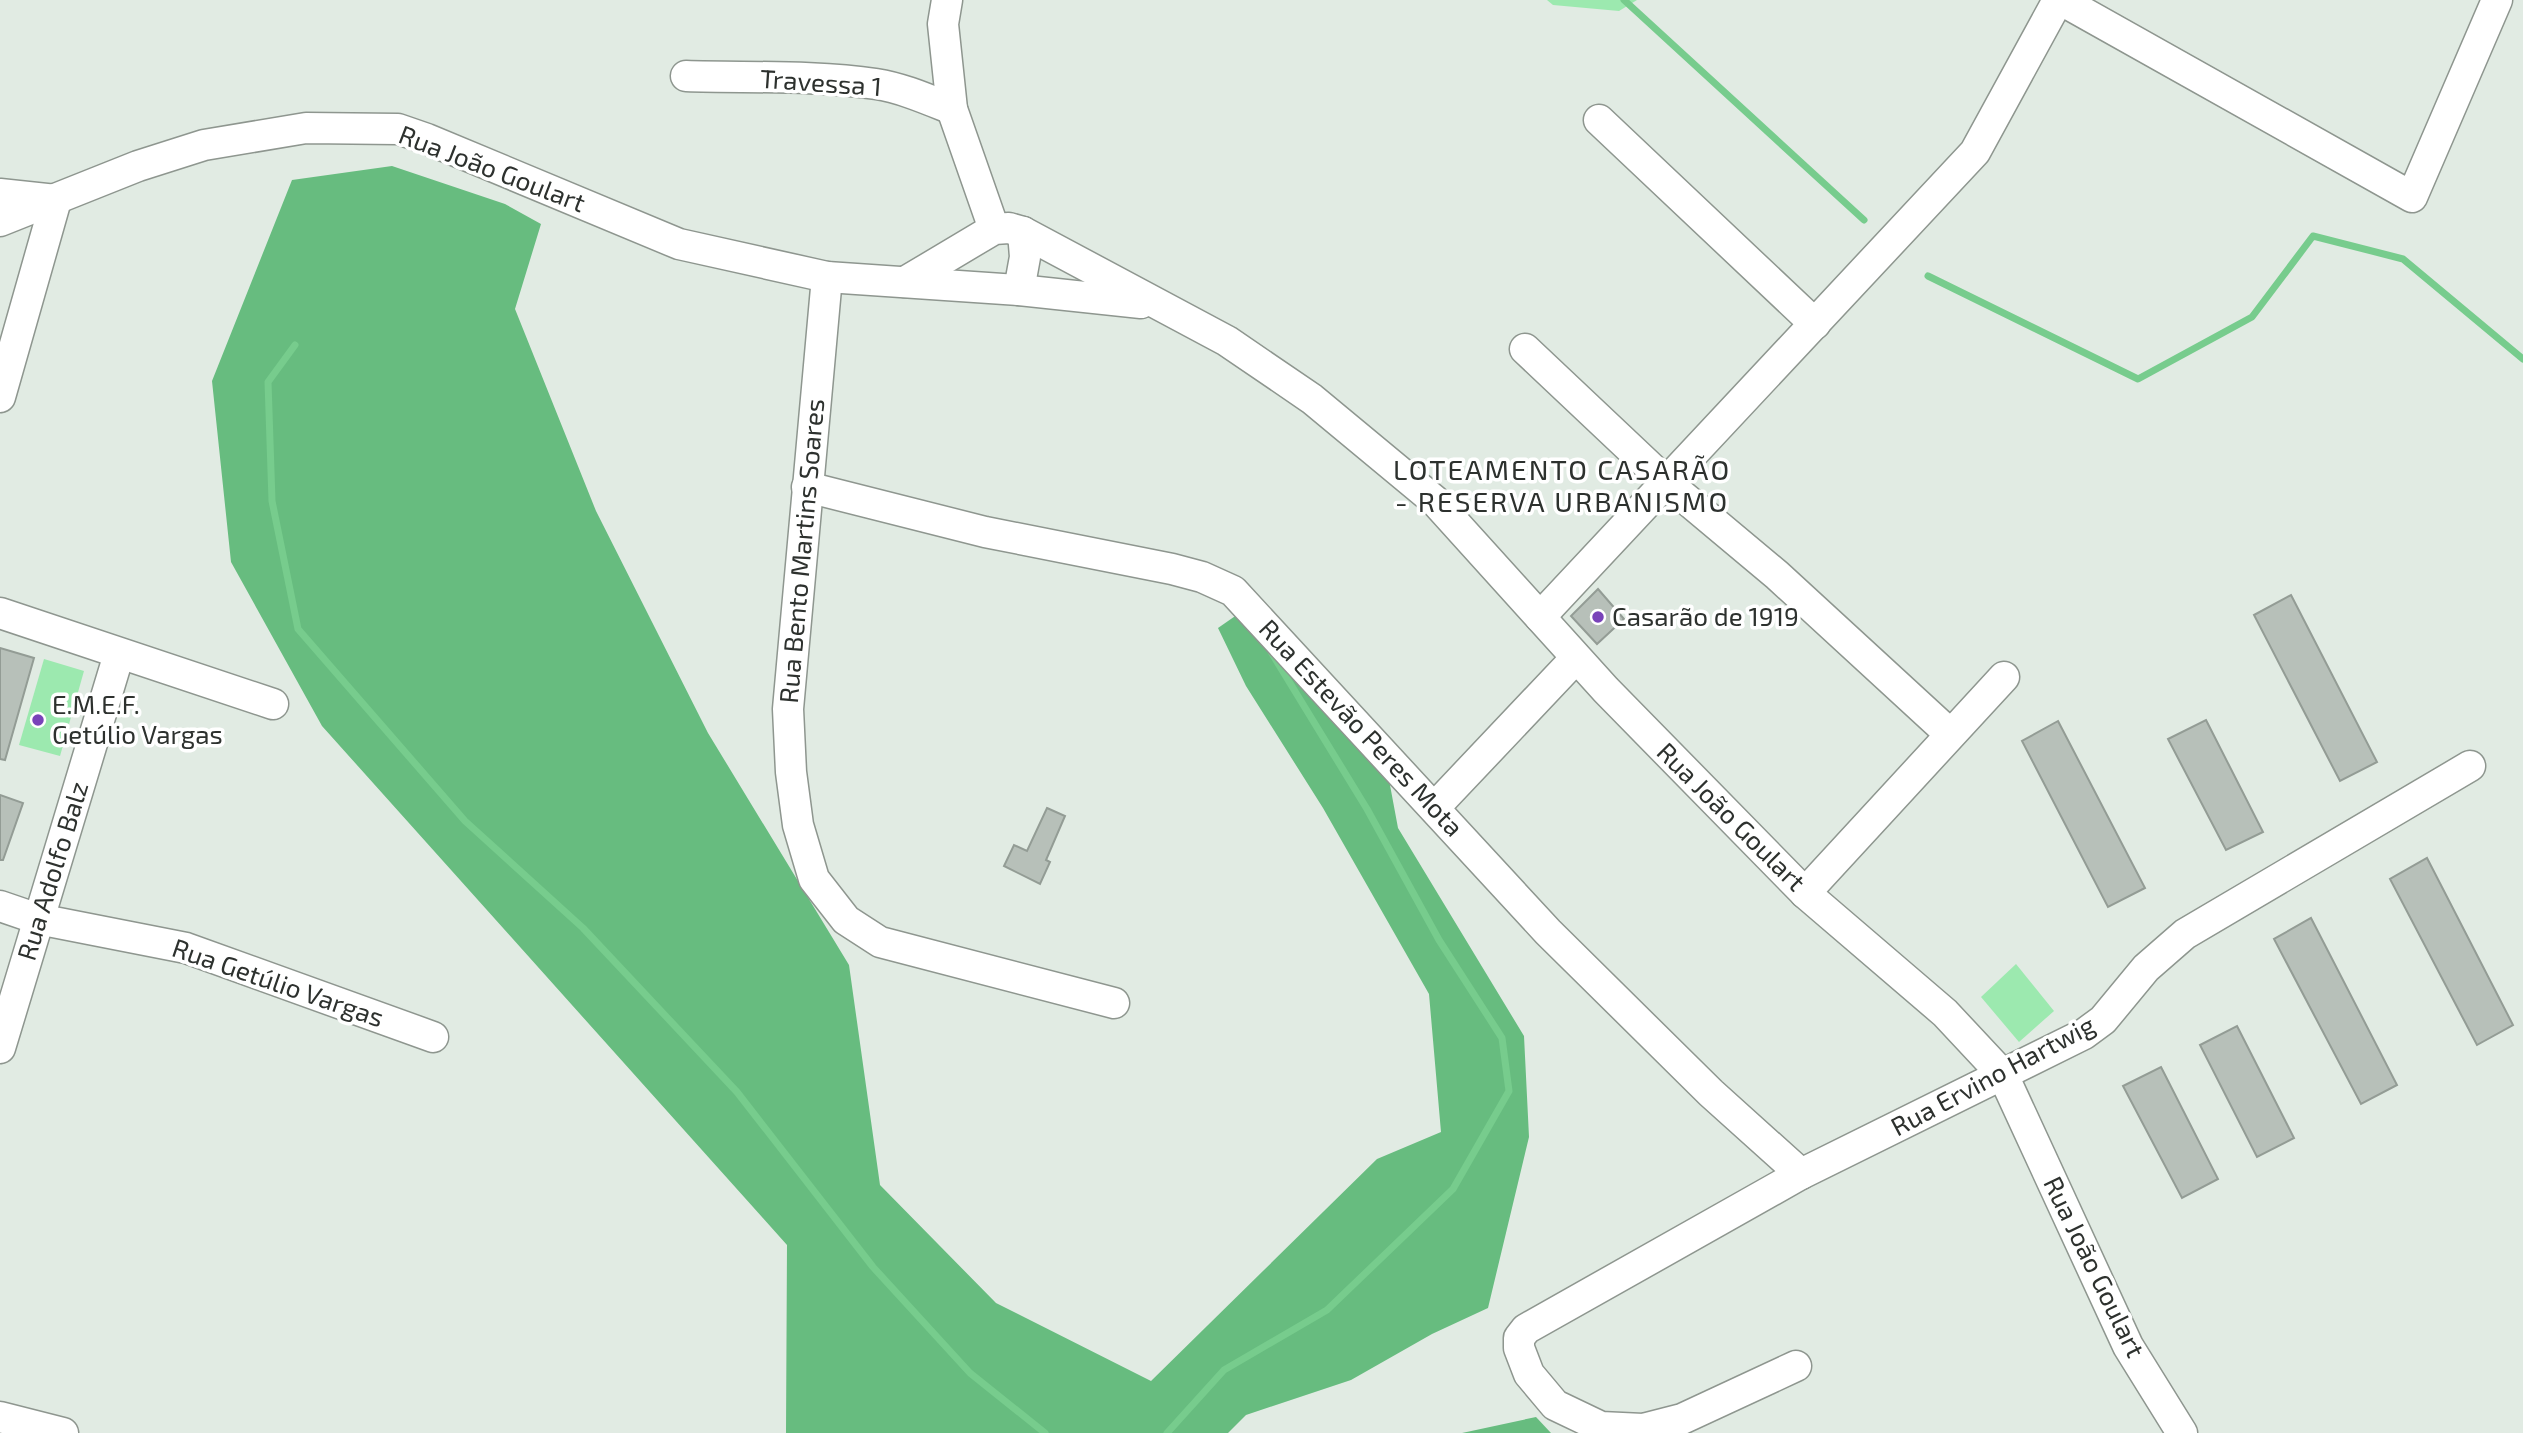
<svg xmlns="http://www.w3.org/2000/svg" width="2523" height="1433" font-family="'Exo 2',sans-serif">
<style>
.green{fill:#9ce9af}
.forest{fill:#67bc7f}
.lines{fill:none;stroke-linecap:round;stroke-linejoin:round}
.stream{stroke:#77cc8d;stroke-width:7}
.building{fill:#b7c0b9;stroke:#939c95;stroke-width:2}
.minor-casing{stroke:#8e968f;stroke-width:33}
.minor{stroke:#fff;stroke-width:30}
.poi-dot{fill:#7943b9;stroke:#fff;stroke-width:2.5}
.labels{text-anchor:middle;stroke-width:7;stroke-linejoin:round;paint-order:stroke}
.street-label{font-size:26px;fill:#2d312e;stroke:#fff}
.poi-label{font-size:26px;fill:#2d312e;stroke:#fff;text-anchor:start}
.neighbourhood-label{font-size:28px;letter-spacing:2px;fill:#2d312e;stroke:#fff}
</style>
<rect width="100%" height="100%" fill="#e1ebe3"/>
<g class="green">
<path d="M1547,0H1637L1619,11L1553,5Z"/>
<path d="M44,659L84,671L60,756L19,745Z"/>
<path d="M2016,964L2054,1011L2019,1042L1981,997Z"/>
</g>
<g class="forest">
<path d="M392,166L505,204L541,224L515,309L596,511L708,733L849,965L880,1185L996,1303L1151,1381L1377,1159L1441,1132L1429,994L1323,808L1246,686L1218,628L1241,612L1387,769L1398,828L1524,1036L1529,1137L1488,1308L1432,1334L1351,1380L1246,1415L1228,1433H786L787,1245L322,726L231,562L212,381L292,180Z"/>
<path d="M1536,1417L1551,1433H1462Z"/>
</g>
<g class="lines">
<g class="stream">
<path d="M1624,0L1864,220"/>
<path d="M1928,276L2138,379L2252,317L2313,236L2403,259L2523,359"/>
<path d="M295,345L268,382L272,501L298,629L465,821L583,928L737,1092L873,1267L970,1373L1045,1433"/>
<path d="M1167,1433L1224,1370L1327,1310L1453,1189L1509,1091L1502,1038L1439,940L1367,809L1271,652"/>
</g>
</g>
<g class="building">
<path d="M1598,589L1624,619L1597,644L1571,616Z"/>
<path d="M2291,595L2377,762L2340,781L2254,615Z"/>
<path d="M0,648L34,658L5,760L0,759Z"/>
<path d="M2206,720L2263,832L2226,850L2168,739Z"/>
<path d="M2058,721L2145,888L2108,907L2022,741Z"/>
<path d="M0,795L23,803L3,860H0Z"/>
<path d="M1047,808L1065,816L1046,860L1050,862L1040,884L1004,866L1014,845L1027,851Z"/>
<path d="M2427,858L2513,1025L2477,1045L2390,879Z"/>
<path d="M2311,918L2397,1085L2361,1104L2274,939Z"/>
<path d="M2237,1026L2294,1138L2257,1157L2200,1045Z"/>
<path d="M2161,1067L2218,1179L2182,1198L2123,1086Z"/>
</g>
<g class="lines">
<defs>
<g id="minor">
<path d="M947,0L943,24L952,109L994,229"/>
<path d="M2061,0L2412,197L2497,0"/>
<path d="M686,76C748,78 815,75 876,84C902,88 927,99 952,109"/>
<path d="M1599,120L1815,324"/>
<path d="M0,194L56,200L0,397"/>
<path d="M0,221L138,166L204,145L306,128L398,129L427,139L679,244L827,277L1019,290L1141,303"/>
<path d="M827,277L788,709L791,772L798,825L814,879L846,920L880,942L1114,1003"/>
<path d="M905,282L994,229L1009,228L1023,232L1227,341L1312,399L1435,501L1606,690L1805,893L1945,1013L2003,1075L2128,1346L2182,1433"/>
<path d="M1019,290L1025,257L1023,232"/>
<path d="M1525,349L1667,483L1777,575L1950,734"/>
<path d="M807,487L985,532L1172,569L1202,577L1233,591L1548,932L1711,1093L1801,1174"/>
<path d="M0,613L273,704"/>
<path d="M1540,617L1975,152L2058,0"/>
<path d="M1435,807L1576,658"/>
<path d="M1805,893L2004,677"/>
<path d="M0,906L38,919L186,948L433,1037"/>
<path d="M0,1048L119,654"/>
<path d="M1796,1366L1682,1419L1643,1429L1601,1427L1555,1405L1529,1374L1519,1348V1338L1526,1329L1801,1174L2084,1034L2103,1020L2146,968L2185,934L2470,766"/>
<path d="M0,1417L63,1433"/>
</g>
</defs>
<use href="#minor" class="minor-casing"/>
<use href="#minor" class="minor"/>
</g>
<g class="poi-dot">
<circle cx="1598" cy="617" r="7"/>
<circle cx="38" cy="720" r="7"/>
</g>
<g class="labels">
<g class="street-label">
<text transform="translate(821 83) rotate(4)" y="9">Travessa 1</text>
<text transform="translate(492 169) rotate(21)" y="9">Rua João Goulart</text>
<text transform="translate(802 551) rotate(-85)" y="9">Rua Bento Martins Soares</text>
<text transform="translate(1361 728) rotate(47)" y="9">Rua Estevão Peres Mota</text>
<text transform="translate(1731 817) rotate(45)" y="9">Rua João Goulart</text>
<text transform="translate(53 871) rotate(-73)" y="9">Rua Adolfo Balz</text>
<text transform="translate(278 983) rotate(19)" y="9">Rua Getúlio Vargas</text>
<text transform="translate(1993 1076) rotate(-28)" y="9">Rua Ervino Hartwig</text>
<text transform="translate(2094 1267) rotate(64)" y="9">Rua João Goulart</text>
</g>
<g class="poi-label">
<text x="1612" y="626">Casarão de 1919</text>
<text x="52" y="714">E.M.E.F.<tspan x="52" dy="30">Getúlio Vargas</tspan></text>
</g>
<g class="neighbourhood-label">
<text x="1562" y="480">LOTEAMENTO CASARÃO<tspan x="1562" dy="32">- RESERVA URBANISMO</tspan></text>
</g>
</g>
</svg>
